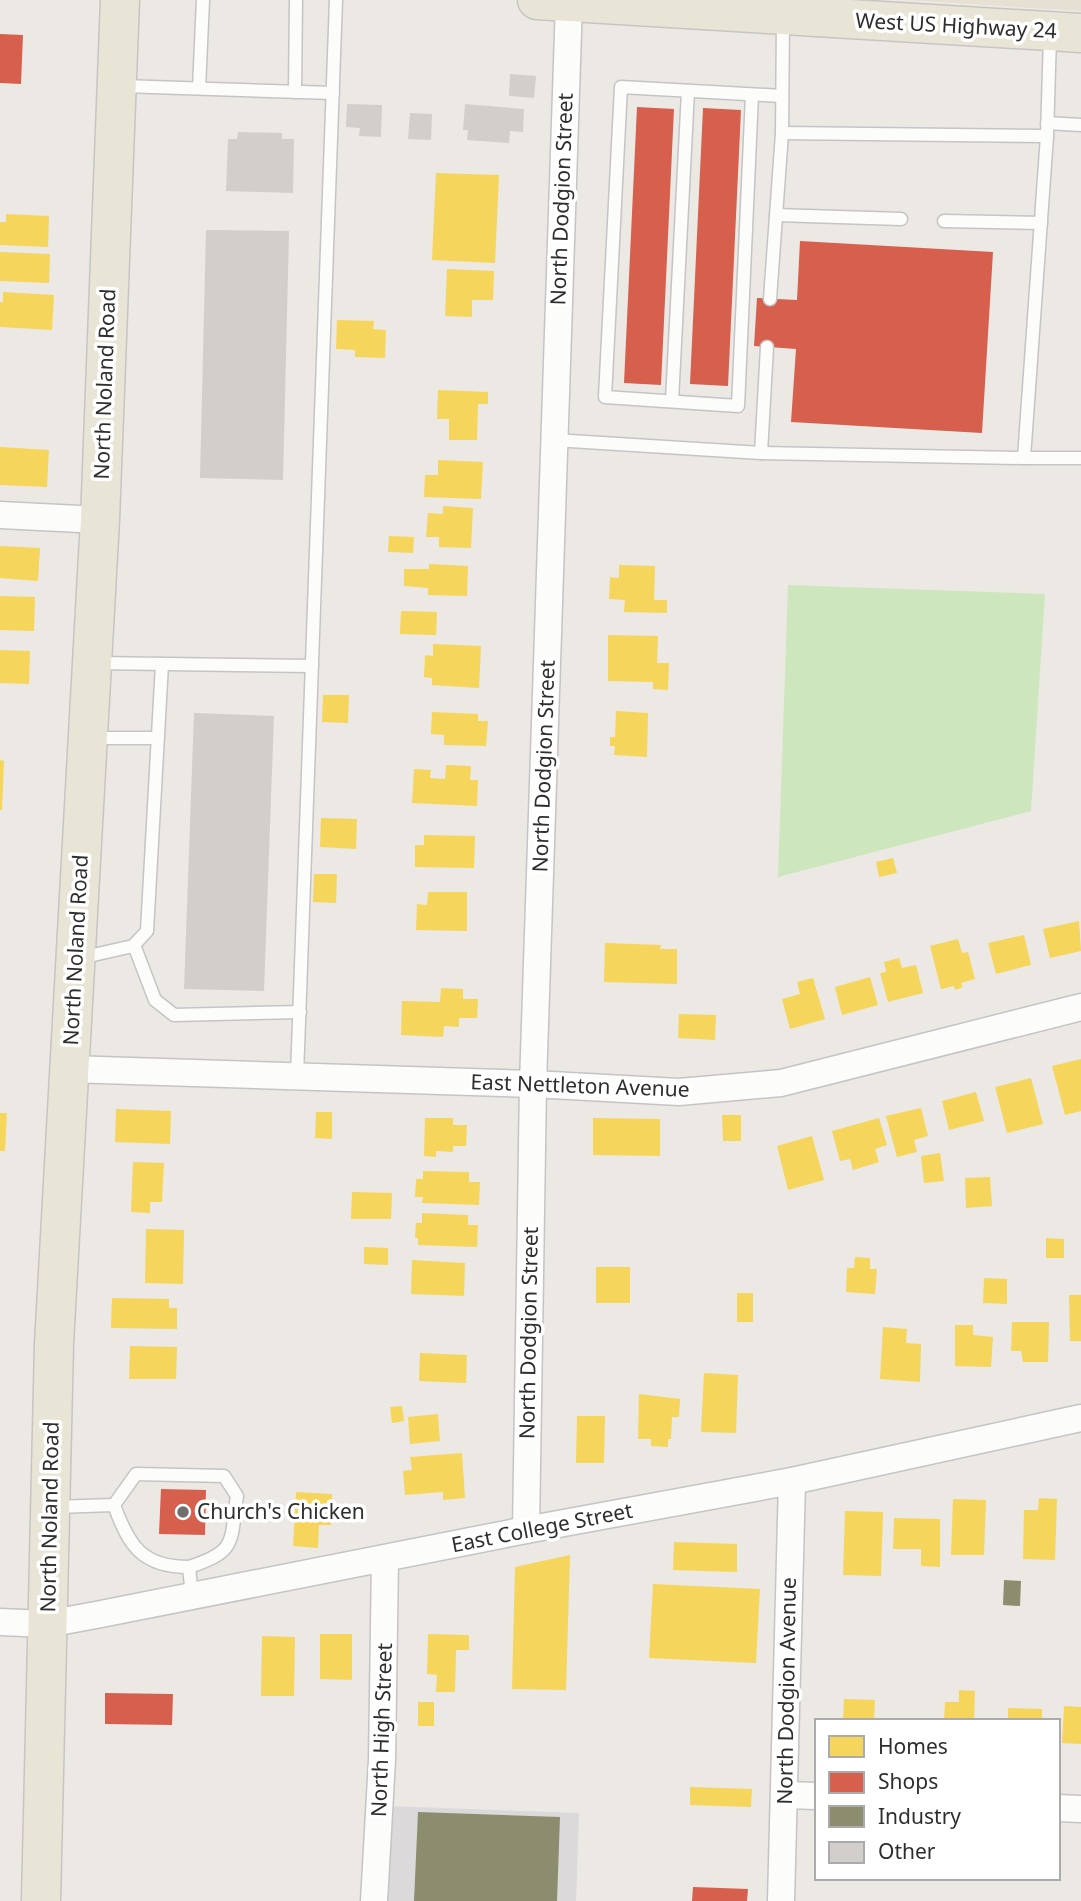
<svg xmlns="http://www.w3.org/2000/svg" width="1081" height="1901" font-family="'Noto Sans',sans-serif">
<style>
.industrial{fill:#dcd9db}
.education{fill:#e6e0d3}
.green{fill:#cee6be}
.homes{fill:#f6d55c}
.shops{fill:#d6604d}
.industry{fill:#8c8c6e}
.building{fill:#d1cecb}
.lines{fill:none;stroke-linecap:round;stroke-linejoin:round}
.service-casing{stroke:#c5c4c5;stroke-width:15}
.minor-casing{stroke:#c5c4c5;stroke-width:29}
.primary-casing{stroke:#c6c5c4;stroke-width:41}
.service{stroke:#fcfcfb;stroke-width:12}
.minor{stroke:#fcfcfb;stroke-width:26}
.primary{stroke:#e8e4d6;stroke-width:38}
.poi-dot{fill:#706f6e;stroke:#fff;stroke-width:2.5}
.labels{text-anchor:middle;stroke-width:7;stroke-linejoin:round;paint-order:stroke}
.street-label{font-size:21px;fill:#2e2e2e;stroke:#fff}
.poi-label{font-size:21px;fill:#2e2e2e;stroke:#fff;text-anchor:start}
</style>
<rect width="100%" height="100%" fill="#ece8e4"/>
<path class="industrial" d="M388,1806L579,1813L576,1901H385Z"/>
<path class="education" d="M906,0H1081V11Z"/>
<path class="green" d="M788,585L1045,594L1031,811L778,877Z"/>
<g class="homes">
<path d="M436,173L499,175L495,263L432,260Z"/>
<path d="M6,214L49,216L48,247L0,245V222H6Z"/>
<path d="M0,252L50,254L49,283L0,281Z"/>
<path d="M447,269L494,271L493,300H472V317L445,316Z"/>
<path d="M3,292L54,295L52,330L0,327V302H3Z"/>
<path d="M337,320L374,321L373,329L386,330L385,358L355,357V350L336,349Z"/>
<path d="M438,390L488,392V404H478L477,440H449V419H437Z"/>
<path d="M0,447L49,450L47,487L0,485Z"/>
<path d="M438,460L483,462L481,499L424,497L425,475H438Z"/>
<path d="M443,506L473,508L471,548L439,547V537H426L428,513L443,514Z"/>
<path d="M389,536L414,537L413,553L388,552Z"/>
<path d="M0,546L40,548L38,581L0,578Z"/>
<path d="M429,564L468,566L467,596L428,595V588L404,586V569H429Z"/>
<path d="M619,565L655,566L654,600H667V613L624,612L625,600L609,599L610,577L619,578Z"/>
<path d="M0,596L35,597L34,631L0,630Z"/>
<path d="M401,611L437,612L436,635L400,634Z"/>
<path d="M608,635L658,636L657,663H669L668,690L653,689V682L608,681Z"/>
<path d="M433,644L481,646L479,688L432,685V678L424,677L425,655L433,656Z"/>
<path d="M0,650L30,651L29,684L0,683Z"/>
<path d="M323,695H349L348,723L322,722Z"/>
<path d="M616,711L648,713L647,757L614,755L615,746H610V737H615Z"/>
<path d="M432,712L478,714V721H488L486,746L444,745V735L431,734Z"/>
<path d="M0,760L4,761L2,810H0Z"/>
<path d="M446,765L471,766L470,780H478L477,806L412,803L414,769L431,770L430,778L445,779Z"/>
<path d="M321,818L357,819L356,849L320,847Z"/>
<path d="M424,835L475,836L474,868L415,867V845H424Z"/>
<path d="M893,858L897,873L879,877L876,862Z"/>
<path d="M314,874H337L336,903L313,902Z"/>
<path d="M428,892H467V931L416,930L417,904L427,905Z"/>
<path d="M1079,921L1081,951L1050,958L1043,929Z"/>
<path d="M1024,935L1031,965L996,974L988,943Z"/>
<path d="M958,939L962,953L968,952L975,979L961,983L963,987L955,990L954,986L941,989L930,946Z"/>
<path d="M605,943L661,945L660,949H677V984L604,982Z"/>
<path d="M899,958L902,968L916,965L923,993L888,1002L880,973L886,972L884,962Z"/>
<path d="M870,977L878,1005L842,1015L835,987Z"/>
<path d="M813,978L825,1019L790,1029L782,999L800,994L797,982Z"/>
<path d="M441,988L463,989V999H478L477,1018H459V1027L444,1026L443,1037L401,1035L402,1001L440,1002Z"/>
<path d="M679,1014L716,1015L715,1040L678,1038Z"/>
<path d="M1081,1059V1111L1065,1115L1052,1066Z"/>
<path d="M1031,1078L1043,1124L1007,1133L995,1087Z"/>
<path d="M976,1092L984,1121L949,1130L942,1101Z"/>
<path d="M921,1108L928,1136L914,1140L917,1152L897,1157L886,1116Z"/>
<path d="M116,1109L171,1111L170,1144L115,1142Z"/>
<path d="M316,1112H332V1139L315,1138Z"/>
<path d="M0,1113H7L5,1151H0Z"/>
<path d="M722,1115H741V1141H723Z"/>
<path d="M425,1118H453V1125H467L466,1146H453V1152L436,1151V1157L424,1156Z"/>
<path d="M593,1118L660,1119V1156L593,1155Z"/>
<path d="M879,1118L887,1145L875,1149L879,1162L853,1170L850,1159L840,1161L832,1131Z"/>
<path d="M812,1136L824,1180L788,1190L777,1146Z"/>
<path d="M940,1153L944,1181L924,1183L921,1156Z"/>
<path d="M133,1162L164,1163L162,1202H150V1213L131,1212Z"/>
<path d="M423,1171L469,1172V1182H480L479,1205L422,1203L423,1197H415L416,1179H423Z"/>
<path d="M990,1177L992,1206L966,1208L965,1178Z"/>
<path d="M352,1192L392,1193L391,1219H351Z"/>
<path d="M422,1213L468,1215V1225H478L477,1247L418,1245V1238H415L416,1223H422Z"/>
<path d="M146,1229L184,1230L183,1284L145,1283Z"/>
<path d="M1046,1238L1064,1239V1258H1046Z"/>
<path d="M364,1247L388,1248V1265L364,1264Z"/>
<path d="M855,1257L870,1258V1269H877L875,1294L846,1292L847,1268H854Z"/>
<path d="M412,1260L465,1263L464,1296L411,1294Z"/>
<rect x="596" y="1267" width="34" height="36"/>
<path d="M984,1278L1007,1279V1304L983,1303Z"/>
<rect x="737" y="1293" width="16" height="29"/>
<path d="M1069,1295H1081V1341H1070Z"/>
<path d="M112,1298L169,1299V1308H177V1329L111,1328Z"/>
<path d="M1012,1322H1049L1048,1362H1023L1021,1351H1011Z"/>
<path d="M955,1325H973V1335L993,1337L991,1367L955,1366Z"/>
<path d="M883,1327L907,1329L906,1343L921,1344L920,1382L880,1379Z"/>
<path d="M130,1346L177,1347L176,1379H129Z"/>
<path d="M420,1353L467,1355L466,1383L419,1381Z"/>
<path d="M704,1373L738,1375L736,1433L701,1432Z"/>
<path d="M639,1394L680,1399L679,1417H672L671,1439H668V1447L651,1446V1439H638Z"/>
<path d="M402,1406L404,1421L392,1423L390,1407Z"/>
<path d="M438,1414L440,1441L410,1444L408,1417Z"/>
<path d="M577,1416H605L604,1463H576Z"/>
<path d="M462,1453L465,1498L443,1500V1492L405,1495L403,1471L412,1470L410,1457Z"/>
<path d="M296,1492L332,1494L331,1525H319L318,1548L293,1546Z"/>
<path d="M1039,1498L1057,1499L1055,1560L1023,1559L1024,1510H1038Z"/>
<path d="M953,1499L986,1500L984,1555H951Z"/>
<path d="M845,1511L883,1512L881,1576L843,1575Z"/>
<path d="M894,1518L940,1519V1567L921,1566V1549H893Z"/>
<path d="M674,1542L737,1544V1572L673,1570Z"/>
<path d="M570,1555L566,1690L512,1689L515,1567Z"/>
<path d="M653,1584L760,1589L756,1663L649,1658Z"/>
<path d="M320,1634H352V1680L320,1679Z"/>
<path d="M428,1634L469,1635V1650H456L455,1692H436L437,1675L427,1674Z"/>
<path d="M262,1636L295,1637L294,1696H261Z"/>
<path d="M959,1690L975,1691L974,1721H944L945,1702H959Z"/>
<path d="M844,1699L875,1700L874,1721H843Z"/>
<rect x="418" y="1702" width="16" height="24"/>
<path d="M1064,1706L1081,1707V1744L1062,1743Z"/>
<path d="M1008,1708L1042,1709V1721H1008Z"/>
<path d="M690,1787L752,1789L751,1807L690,1805Z"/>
</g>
<g class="shops">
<path d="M0,34L23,35L21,84L0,83Z"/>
<path d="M637,107L674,109L661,385L624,383Z"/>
<path d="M703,108L741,110L728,386L690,384Z"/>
<path d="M800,241L993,252L982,433L791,422L796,349L754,346L757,298L797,300Z"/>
<path d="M161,1489L206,1490L205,1535L159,1534Z"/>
<path d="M105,1693L173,1694L172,1725L105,1724Z"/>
<path d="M693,1887L748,1889L747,1901H692Z"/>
</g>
<g class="industry">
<path d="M1004,1580L1021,1581L1020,1606L1003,1605Z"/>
<path d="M418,1812L560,1817L557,1901H414Z"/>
</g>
<g class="building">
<path d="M510,74L536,76L534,98L509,96Z"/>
<path d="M347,104L382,105L381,137L359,136L360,128L346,127Z"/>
<path d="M465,104L524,109L523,132L510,131L509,143L467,140L468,130H463Z"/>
<path d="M410,113L432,114L431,140L408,139Z"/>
<path d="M238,132L282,133V139H294L293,193L226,191L228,139H237Z"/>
<path d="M206,230L289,231L283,480L200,478Z"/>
<path d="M194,713L274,716L264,991L184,989Z"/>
</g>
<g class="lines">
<defs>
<g id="service">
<path d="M122,86L333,93"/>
<path d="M199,88L203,0"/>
<path d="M295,92L296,0"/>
<path d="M752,95L738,406L605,397L621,87C675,90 728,93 782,96"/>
<path d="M1047,123L1081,125"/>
<path d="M782,133L1047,136"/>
<path d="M776,215L901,219"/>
<path d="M944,221L1041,223"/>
<path d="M770,299L782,133L783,19"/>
<path d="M672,401L688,91"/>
<path d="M554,440L761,453L1024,458L1047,136L1050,36"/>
<path d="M761,453L767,347"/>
<path d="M1024,458H1081"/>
<path d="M95,663L312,666"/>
<path d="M92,738H158"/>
<path d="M134,945L155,1000L174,1015L300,1012"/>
<path d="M80,958L133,946L147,931L162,664"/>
<path d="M297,1076L336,0"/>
<path d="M114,1505L136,1474L224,1476L237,1496C230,1542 238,1551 189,1567"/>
<path d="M54,1507L114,1505C129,1546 142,1567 189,1567L192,1596"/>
</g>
<g id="minor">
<path d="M0,515L100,520"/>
<path d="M69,1069L533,1084L679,1092L781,1083L1081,1007"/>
<path d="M526,1530L533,1084L569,2"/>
<path d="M0,1622L47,1624L96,1615L526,1530L792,1481L1081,1418"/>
<path d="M785,1795L817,1796"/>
<path d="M1058,1808L1081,1809"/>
<path d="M374,1901L382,1760L385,1559"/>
<path d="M781,1901L792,1481"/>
</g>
<g id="primary">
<path d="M537,0L1081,33"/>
<path d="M41,1901L54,1344L100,520L120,0"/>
</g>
</defs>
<use href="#service" class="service-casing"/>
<use href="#minor" class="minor-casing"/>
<use href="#primary" class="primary-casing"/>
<use href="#service" class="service"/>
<use href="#minor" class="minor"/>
<use href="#primary" class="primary"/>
</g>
<circle class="poi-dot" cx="183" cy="1512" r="7"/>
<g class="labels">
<g class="street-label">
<text transform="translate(956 26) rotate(3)" y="7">West US Highway 24</text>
<text transform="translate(562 199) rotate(-88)" y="7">North Dodgion Street</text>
<text transform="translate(105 384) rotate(-88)" y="7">North Noland Road</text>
<text transform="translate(544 766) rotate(-88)" y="7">North Dodgion Street</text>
<text transform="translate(76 950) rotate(-87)" y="7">North Noland Road</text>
<text transform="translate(580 1086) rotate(2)" y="7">East Nettleton Avenue</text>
<text transform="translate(529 1333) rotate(-89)" y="7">North Dodgion Street</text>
<text transform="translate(50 1517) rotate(-89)" y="7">North Noland Road</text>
<text transform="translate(542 1528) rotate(-11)" y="7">East College Street</text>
<text transform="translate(787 1691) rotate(-89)" y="7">North Dodgion Avenue</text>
<text transform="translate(382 1730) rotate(-88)" y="7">North High Street</text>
</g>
<g class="poi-label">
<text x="197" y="1519">Church's Chicken</text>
</g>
</g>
<rect x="815" y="1719" width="245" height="161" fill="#ffffff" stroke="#ababab" stroke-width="2"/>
<rect x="829" y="1736" width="35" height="21" fill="#f6d55c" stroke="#ababab" stroke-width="2"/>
<text x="878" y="1754" font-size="21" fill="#2e2e2e">Homes</text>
<rect x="829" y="1772" width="35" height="21" fill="#d6604d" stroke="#ababab" stroke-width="2"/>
<text x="878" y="1789" font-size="21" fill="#2e2e2e">Shops</text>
<rect x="829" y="1806" width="35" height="21" fill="#8c8c6e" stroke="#ababab" stroke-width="2"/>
<text x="878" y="1824" font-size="21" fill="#2e2e2e">Industry</text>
<rect x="829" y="1842" width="35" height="21" fill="#d1cecb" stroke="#ababab" stroke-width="2"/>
<text x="878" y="1859" font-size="21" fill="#2e2e2e">Other</text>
</svg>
